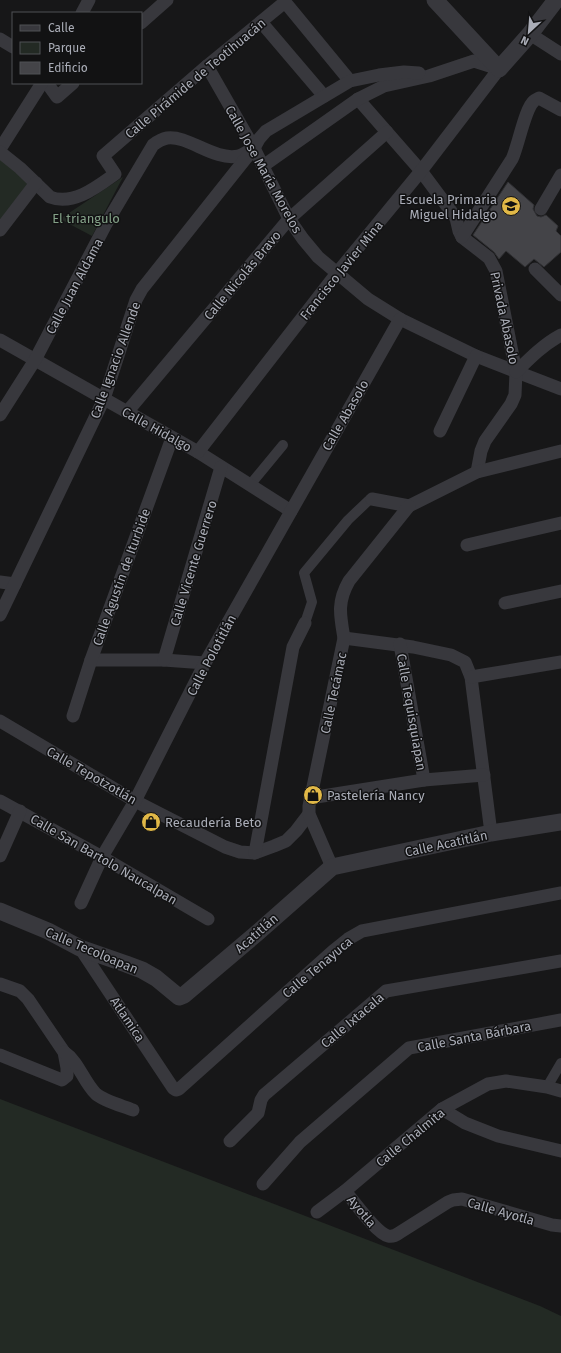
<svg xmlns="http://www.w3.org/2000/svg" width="561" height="1353" font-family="'Fira Sans',sans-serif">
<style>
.green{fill:#232a24}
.building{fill:#444448;stroke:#313134}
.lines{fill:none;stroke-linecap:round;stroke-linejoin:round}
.pedestrian{stroke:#38383d;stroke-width:10}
.minor{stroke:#38383d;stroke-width:13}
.tertiary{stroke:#38383d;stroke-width:17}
.labels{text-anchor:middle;stroke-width:3;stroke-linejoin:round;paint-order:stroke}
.street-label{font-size:13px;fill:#aaadb7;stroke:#121213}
.poi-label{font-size:13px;fill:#aaadb7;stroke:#121213;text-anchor:start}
.park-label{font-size:13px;fill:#83a087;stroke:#121213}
</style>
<rect width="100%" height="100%" fill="#171718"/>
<g class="green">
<path d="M0,152L36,183L0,230Z"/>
<path d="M123,177L92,236L60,219Z"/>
<path d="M0,1099L540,1306L561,1316V1353H0Z"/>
</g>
<path class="building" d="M508,182L534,205L533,209L537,216L541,217L546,215L558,226L556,231L561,236V252L544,267L534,259L525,267L506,251L499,259L494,252L473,235Z"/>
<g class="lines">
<g class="pedestrian">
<path d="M250,485L283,445"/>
<path d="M305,623L312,602L304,573L348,520L369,500L372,499"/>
<path d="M547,1087L561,1063"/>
</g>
<g class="minor">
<path d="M82,13L89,0"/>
<path d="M261,22L324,96"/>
<path d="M141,23L167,0"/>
<path d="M530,34L561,54"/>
<path d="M0,39L13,47"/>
<path d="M207,66L254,148L289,219L303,239L318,257L368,299L400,319L476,356L561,389"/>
<path d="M47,83L57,97L73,83"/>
<path d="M358,99L421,171L456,218L459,231L462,237L489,258L496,271L516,372L515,395L511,404L485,441L481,451L477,472"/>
<path d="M0,149L42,83"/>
<path d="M0,152L20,168L50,197C73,206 97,187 115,174L103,156L207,66L285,2L350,81"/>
<path d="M541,209L561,175"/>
<path d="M0,230L36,183"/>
<path d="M462,237L512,159C518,147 525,108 534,101C535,100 537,99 539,98L561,110"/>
<path d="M535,269L561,295"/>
<path d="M0,340L198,452L291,511"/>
<path d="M516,372C530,358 544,344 561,335"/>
<path d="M127,412L289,219L387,132"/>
<path d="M0,415L35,360L106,224L153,145C157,142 161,139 167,138C188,135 214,161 238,156C243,155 248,151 252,149"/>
<path d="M440,431L476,356"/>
<path d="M198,452L337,273L421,171L499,69L474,61L429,76L384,86L358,99L263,166"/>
<path d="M372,499L409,506L477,472L561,451"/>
<path d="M467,545L561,523"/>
<path d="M0,582L15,584"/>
<path d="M505,603L561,591"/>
<path d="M0,615L104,399L136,300L142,289L254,148L259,139L266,131L350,81L379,75L404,72L419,73"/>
<path d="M344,638L413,647L451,655L465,662L471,677L491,833"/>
<path d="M400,644L424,780"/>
<path d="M91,660H164L205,663"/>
<path d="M164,660L221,467"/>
<path d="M471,677L561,662"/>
<path d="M73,716L91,660L172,438"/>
<path d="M0,721L135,801L225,847L240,852L255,853L274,846L286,841L296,831L309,814"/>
<path d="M310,798L424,780L484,775"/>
<path d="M0,801L102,857L208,919"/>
<path d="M255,853L293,647L305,623"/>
<path d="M0,856L20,811"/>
<path d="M332,867L309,814V806L344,638C340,615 337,602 349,581L409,506"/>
<path d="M81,903L102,857L135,801L205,663L400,319"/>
<path d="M80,948L173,1088L176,1090L179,1089L333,951L348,939L362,931L561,893"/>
<path d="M0,984L20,991L28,999L64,1052L67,1068V1076L62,1080L0,1055"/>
<path d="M64,1052C79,1062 83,1081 96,1094C104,1101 123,1106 133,1110"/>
<path d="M442,1109L465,1123L498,1136L561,1151"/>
<path d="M230,1141L258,1113L261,1100L264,1095L386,991L561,961"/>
<path d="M263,1184L300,1142L409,1048L561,1020"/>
<path d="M345,1191C354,1201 376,1233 388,1236C392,1237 395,1236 399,1233L448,1202L453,1200L462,1199L552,1225L561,1226"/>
<path d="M317,1212L345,1191L442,1109L488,1084L506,1081L547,1087L561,1091"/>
</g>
<g class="tertiary">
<path d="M435,0L499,69L530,34L556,0"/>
<path d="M0,911L48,931L80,948L126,964L142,970L156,978L179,997L184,995L256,934L332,867L491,833L561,822"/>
</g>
</g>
<defs>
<symbol id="school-disc" viewBox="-11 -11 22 22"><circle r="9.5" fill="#e1b847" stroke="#121213"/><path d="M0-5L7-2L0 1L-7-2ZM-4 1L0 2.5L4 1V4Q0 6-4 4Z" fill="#111"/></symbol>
<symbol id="shop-disc" viewBox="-11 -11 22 22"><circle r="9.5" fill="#e1b847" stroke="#121213"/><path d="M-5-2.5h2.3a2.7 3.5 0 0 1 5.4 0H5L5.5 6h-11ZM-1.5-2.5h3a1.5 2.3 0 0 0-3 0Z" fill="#111"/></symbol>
</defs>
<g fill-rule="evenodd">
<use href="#school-disc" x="500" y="195" width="22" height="22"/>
<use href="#shop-disc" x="302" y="784" width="22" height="22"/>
<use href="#shop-disc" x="140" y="811" width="22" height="22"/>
</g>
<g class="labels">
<g class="street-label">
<text transform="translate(195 78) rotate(-40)" y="5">Calle Pirámide de Teotihuacán</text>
<text transform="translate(264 169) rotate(61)" y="5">Calle Jose María Morelos</text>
<text transform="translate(341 270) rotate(-51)" y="5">Francisco Javier Mina</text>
<text transform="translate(242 275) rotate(-50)" y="5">Calle Nicolás Bravo</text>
<text transform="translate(74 286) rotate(-62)" y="5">Calle Juan Aldama</text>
<text transform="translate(505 318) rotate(78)" y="5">Privada Abasolo</text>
<text transform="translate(115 360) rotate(-70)" y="5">Calle Ignacio Allende</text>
<text transform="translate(345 415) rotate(-60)" y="5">Calle Abasolo</text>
<text transform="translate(157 429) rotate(29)" y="5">Calle Hidalgo</text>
<text transform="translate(193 563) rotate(-73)" y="5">Calle Vicente Guerrero</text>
<text transform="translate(121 577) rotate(-70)" y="5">Calle Agustín de Iturbide</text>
<text transform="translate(211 655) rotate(-62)" y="5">Calle Polotitlán</text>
<text transform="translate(333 693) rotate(-78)" y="5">Calle Tecámac</text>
<text transform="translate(412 712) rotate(80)" y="5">Calle Tequisquiapan</text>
<text transform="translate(92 775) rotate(30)" y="5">Calle Tepotzotlán</text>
<text transform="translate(446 843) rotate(-12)" y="5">Calle Acatitlán</text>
<text transform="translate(104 859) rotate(30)" y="5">Calle San Bartolo Naucalpan</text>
<text transform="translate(256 933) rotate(-41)" y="5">Acatitlán</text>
<text transform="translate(92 950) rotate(23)" y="5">Calle Tecoloapan</text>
<text transform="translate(317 967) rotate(-40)" y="5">Calle Tenayuca</text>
<text transform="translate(128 1019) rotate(56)" y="5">Atlamica</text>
<text transform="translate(352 1020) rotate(-40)" y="5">Calle Ixtacala</text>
<text transform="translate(474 1036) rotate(-11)" y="5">Calle Santa Bárbara</text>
<text transform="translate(410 1137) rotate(-39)" y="5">Calle Chalmita</text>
<text transform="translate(362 1211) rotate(50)" y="5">Ayotla</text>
<text transform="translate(501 1211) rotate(16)" y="5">Calle Ayotla</text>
</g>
<g class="poi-label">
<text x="497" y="204" text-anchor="end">Escuela Primaria<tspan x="497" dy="15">Miguel Hidalgo</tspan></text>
<text x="327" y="800">Pastelería Nancy</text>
<text x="165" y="827">Recaudería Beto</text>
</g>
<g class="park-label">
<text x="86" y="223">El triangulo</text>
</g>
</g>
<rect x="12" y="12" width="130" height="72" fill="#121213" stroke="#4f5055"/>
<rect x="20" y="25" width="20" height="6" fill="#38383d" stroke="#4f5055"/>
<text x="48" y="32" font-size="12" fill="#aaadb7">Calle</text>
<rect x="20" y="42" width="20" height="12" fill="#232a24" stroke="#4f5055"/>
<text x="48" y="52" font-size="12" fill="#aaadb7">Parque</text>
<rect x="20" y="62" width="20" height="12" fill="#444448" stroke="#4f5055"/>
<text x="48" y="72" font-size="12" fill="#aaadb7">Edificio</text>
<g transform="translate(529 32) rotate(206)" stroke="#121213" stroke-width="3" paint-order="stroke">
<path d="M0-3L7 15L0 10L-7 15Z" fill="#aaadb7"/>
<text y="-6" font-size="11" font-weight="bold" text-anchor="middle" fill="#aaadb7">N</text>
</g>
</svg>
